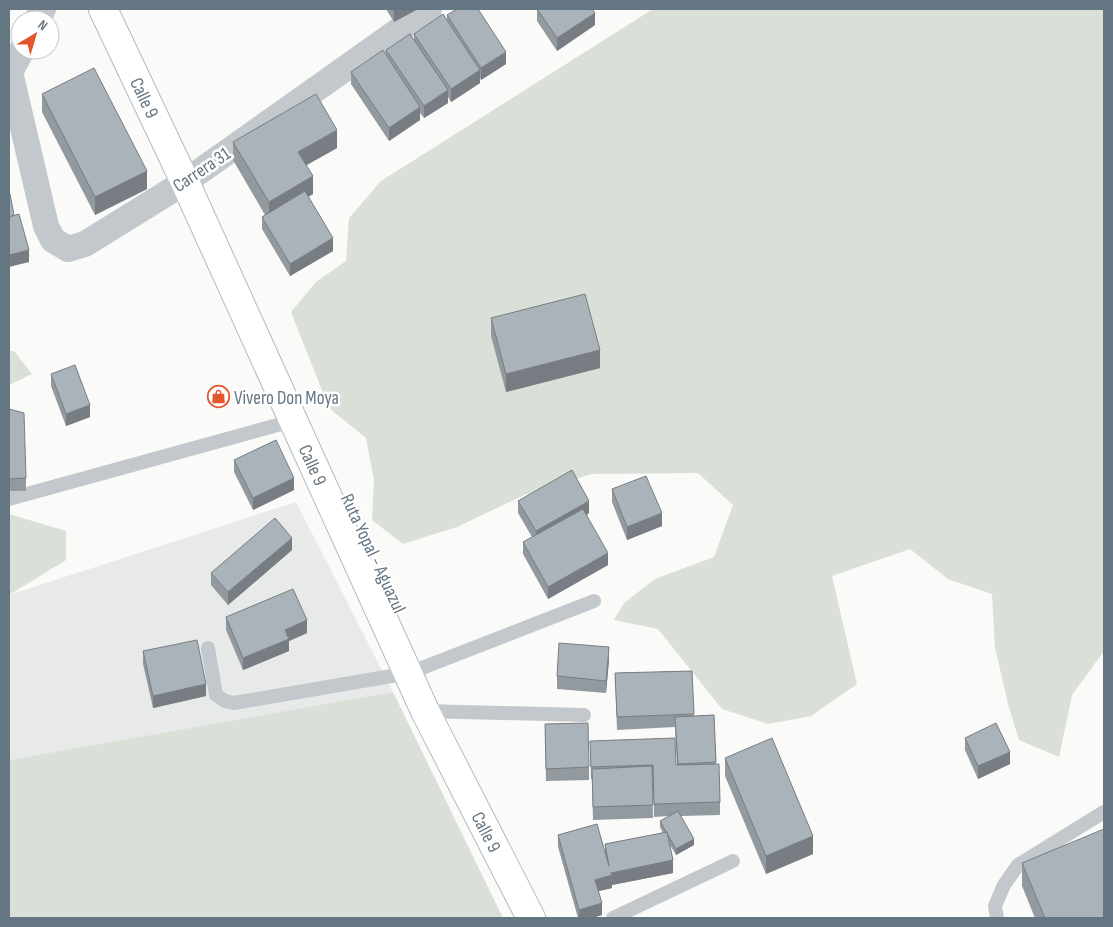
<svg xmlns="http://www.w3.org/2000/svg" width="1113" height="927" font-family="'Sofia Sans Condensed',sans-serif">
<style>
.built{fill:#e8e9e9}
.green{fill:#dadfd7}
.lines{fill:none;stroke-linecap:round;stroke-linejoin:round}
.secondary-casing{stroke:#b3babf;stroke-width:30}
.lane{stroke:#c3c8cc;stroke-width:14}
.street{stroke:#c3c8cc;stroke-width:26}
.secondary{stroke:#fff;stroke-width:28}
.wall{fill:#929a9f}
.shaded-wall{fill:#777d82}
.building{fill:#aab3b9;stroke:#777d82}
.labels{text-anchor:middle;stroke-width:5;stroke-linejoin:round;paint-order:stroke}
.street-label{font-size:19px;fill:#657683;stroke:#fff}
.poi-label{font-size:19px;fill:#657683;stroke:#fff;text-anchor:start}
</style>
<rect width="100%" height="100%" fill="#fafaf8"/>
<path class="built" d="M296,502L393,692L9,760V595Z"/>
<g class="green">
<path d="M653,9H1104V651L1072,695L1059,757L1019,740L1008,704L995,647L992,594L948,579L910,549L832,576L857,684L811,716L768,724L722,709L658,629L614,620L624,603L655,579L714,557L733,505L698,473L592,474L524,495L457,527L403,544L372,520L374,480L366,438L329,408L291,312L316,282L346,261L349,218L381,181Z"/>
<path d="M9,350L15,352L32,374L9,385Z"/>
<path d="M9,514L66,531V560L9,595Z"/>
<path d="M393,692L503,918H9V760Z"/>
</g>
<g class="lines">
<defs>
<g id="secondary">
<path id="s1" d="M103,9L185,182L425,711L531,918"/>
</g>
</defs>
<use href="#secondary" class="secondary-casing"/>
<g class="lane">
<path d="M9,499L292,421"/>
<path d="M208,648L216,695L225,701L234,703L409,673L594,601"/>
<path d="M425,711L584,715"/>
<path d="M613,918L733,861"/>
<path d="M997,918L995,906L1004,885L1018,865L1104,812"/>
</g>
<g class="street">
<path d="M37,20L43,9"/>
<path d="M22,50L10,72L46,226L53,240L68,249L85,244L185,182L429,9"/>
</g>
<use href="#secondary" class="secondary"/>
</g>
<g class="wall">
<path d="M386,9H418L394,22Z"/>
<path d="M537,9L595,25L557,51L537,21Z"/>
<path d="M447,15L506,64L481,80L480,78V83L451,102L448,97V103L424,118L420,113V120L389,141L351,84V72L386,56V50L414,40V34L447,20Z"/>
<path d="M42,94L147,189L95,215L42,112Z"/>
<path d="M233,142L337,148L306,165L313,194L308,197L333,251L290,276L262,229V217L265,215L233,160Z"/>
<path d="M491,318L600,368L506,392L491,336Z"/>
<path d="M51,374L90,417L66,426L51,386Z"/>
<path d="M9,409L26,478V491H9Z"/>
<path d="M234,460L294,490L253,510L234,472Z"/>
<path d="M612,489L662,526L627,540L612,502Z"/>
<path d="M518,501L589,513L587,515L608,565L548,599L523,554V542L532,537L518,513Z"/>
<path d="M292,550L228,605L211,585V573Z"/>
<path d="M226,617L307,633L289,641V651L243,670L226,630Z"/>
<path d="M143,651L206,696L153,708L143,664Z"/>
<path d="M609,660L606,693L557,689V676Z"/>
<path d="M692,671L694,716L714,715L716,764L720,802V815L681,816L694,845L676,855L670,845L673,873L612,885V888L598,891L602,915L592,918H578L558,847V835L605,853V844L663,833L660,827V821L669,816L654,817L653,777H652L653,818L593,820L592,779H591L590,741L677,765L675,727L617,730L615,673Z"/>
<path d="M545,724L589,767V780L546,781Z"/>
<path d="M965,738L1010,764L978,779L965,750Z"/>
<path d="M725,758L813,854L766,874L725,776Z"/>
<path d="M1022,863L1104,918H1035L1022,886Z"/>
</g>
<g class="shaded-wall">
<path d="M395,9H418L394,22V10Z"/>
<path d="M595,13V25L557,51V38Z"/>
<path d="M9,20H10V32L9,33Z"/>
<path d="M506,52V64L481,80V68Z"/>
<path d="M480,70V83L451,102V89Z"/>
<path d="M448,90V103L424,118V106Z"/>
<path d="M420,107V120L389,141V128Z"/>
<path d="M337,130V148L298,170V152Z"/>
<path d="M147,171V189L95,215V197Z"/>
<path d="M313,176V194L269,220V202Z"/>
<path d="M333,238V251L290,276V264Z"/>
<path d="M29,250V262L9,267V255Z"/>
<path d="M600,350V368L506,392V374Z"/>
<path d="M90,405V417L66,426V414Z"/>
<path d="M294,478V490L253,510V498Z"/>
<path d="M589,501V513L536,544V531Z"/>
<path d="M662,513V526L627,540V527Z"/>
<path d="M292,538V550L228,605V592Z"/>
<path d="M608,553V565L548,599V587Z"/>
<path d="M307,620V633L289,641V651L243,670V658L285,630Z"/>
<path d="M609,647V660L606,693V681Z"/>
<path d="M206,684V696L153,708V696Z"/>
<path d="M1010,752V764L978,779V766Z"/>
<path d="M813,836V854L766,874V856Z"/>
<path d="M694,839V845L676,855V849Z"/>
<path d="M673,860V873L612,885V888L595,892V880L611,873Z"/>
<path d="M602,903V915L592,918H579V910Z"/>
</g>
<g class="building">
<path d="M457,9H478L506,52L481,68L447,15Z"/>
<path d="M537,9H592L595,13L557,38Z"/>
<path d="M443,14L480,70L451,89L414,34Z"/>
<path d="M410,34L448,90L424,106L386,50Z"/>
<path d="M383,50L420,107L389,128L351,72Z"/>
<path d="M94,68L147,171L95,197L42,94Z"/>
<path d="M316,94L337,130L298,152L313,176L269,202L233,142Z"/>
<path d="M305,191L333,238L290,264L262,217Z"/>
<path d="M9,194H10L14,215L9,217Z"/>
<path d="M19,214L29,250L9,255V217Z"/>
<path d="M585,294L600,350L506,374L491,318Z"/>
<path d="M75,365L90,405L66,414L51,374Z"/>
<path d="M9,409L24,413L26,478L9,479Z"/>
<path d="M276,440L294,478L253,498L234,460Z"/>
<path d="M572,470L589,501L536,531L518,501Z"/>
<path d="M646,476L662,513L627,527L612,489Z"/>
<path d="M583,509L608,553L548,587L523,542Z"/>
<path d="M275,518L292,538L228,592L211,573Z"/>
<path d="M293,589L307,620L285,630L289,639L243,658L226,617Z"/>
<path d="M197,640L206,684L153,696L143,651Z"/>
<path d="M559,643L609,647L606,681L557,676Z"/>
<path d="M692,671L694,714L617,717L615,673Z"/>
<path d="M714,715L716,762L678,764L675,717Z"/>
<path d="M588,723L589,767L546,769L545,724Z"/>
<path d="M996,723L1010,752L978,766L965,738Z"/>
<path d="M675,738L676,765L719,764L720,802L654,804L653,765L591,767L590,741Z"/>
<path d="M772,738L813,836L766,856L725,758Z"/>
<path d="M652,766L653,805L593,807L592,769Z"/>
<path d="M678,811L694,839L676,849L668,835L667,832H666L660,821Z"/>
<path d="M597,824L609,866L605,844L667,832L673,860L611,873L612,875L595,880L602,903L579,910L558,835Z"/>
<path d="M1104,829V918H1045L1022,863Z"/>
</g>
<defs>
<symbol id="shop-ring" viewBox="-11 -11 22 22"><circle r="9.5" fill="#fff" stroke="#e4572e" stroke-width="1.5"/><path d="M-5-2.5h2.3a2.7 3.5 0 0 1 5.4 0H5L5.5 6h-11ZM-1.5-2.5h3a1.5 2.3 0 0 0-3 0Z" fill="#e4572e"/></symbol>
</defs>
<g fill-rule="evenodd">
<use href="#shop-ring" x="206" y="384" width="25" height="25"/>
</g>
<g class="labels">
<g class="street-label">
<text dy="7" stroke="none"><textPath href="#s1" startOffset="98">Calle 9</textPath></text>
<text transform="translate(201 169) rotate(-34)" y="7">Carrera 31</text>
<text dy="7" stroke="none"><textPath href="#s1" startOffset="502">Calle 9</textPath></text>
<text transform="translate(374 553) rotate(65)" y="7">Ruta Yopal - Aguazul</text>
<text dy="7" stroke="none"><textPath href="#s1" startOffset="908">Calle 9</textPath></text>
</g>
<g class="poi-label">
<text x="234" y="404">Vivero Don Moya</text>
</g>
</g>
<rect width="1113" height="927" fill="none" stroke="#657683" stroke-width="20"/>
<g transform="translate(35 35) rotate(38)"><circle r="24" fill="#ffffff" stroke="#c1c8cd"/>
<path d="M0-4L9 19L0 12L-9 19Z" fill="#e4572e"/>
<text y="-8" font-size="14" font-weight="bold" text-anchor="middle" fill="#657683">N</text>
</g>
</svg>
